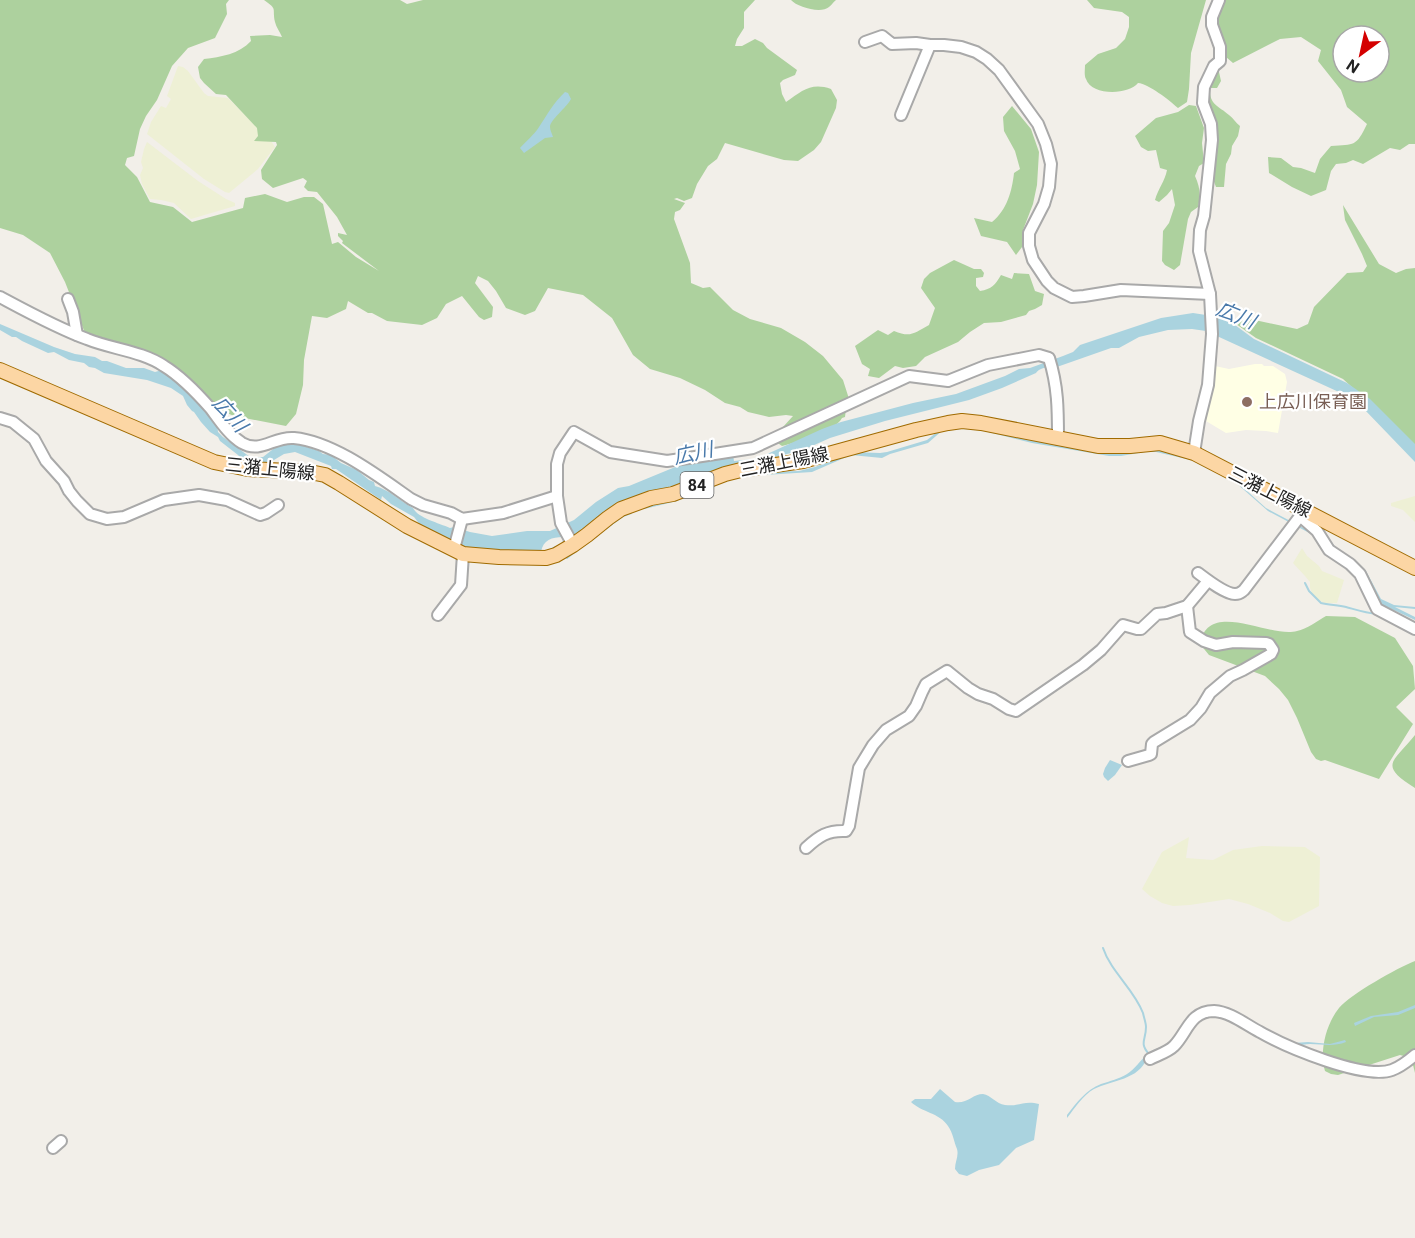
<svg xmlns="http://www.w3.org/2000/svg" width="1415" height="1238" font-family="Roboto,'Noto Sans JP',sans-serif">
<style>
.education{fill:#ffffe5}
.farmland{fill:#eef0d5}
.forest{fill:#add19e;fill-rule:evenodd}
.water{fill:#aad3df}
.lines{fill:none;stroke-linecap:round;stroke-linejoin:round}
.stream{stroke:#aad3df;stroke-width:2}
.minor-casing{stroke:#a9a9a9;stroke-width:14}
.major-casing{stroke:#a06b00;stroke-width:16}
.minor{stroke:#fff;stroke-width:10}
.major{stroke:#fcd6a4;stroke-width:14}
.education-dot{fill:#8d6e63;stroke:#fff;stroke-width:2}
.labels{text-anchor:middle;stroke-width:4.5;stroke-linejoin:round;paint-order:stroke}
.shield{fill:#fff;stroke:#646464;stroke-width:1.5}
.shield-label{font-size:16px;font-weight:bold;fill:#222}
.education-label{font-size:18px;fill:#785e54;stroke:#fff;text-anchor:start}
.street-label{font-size:18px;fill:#222;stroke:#fff}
.water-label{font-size:20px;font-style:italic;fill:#4a7aab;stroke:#fff}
</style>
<rect width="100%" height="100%" fill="#f2efe9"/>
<path class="education" d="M1255,364H1262L1264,366H1273L1285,374L1287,382L1278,433L1266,431L1246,430L1226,433L1206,421L1215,366L1229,369Z"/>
<g class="farmland">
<path d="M178,66L183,67L188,71L204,93L208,96L228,98L271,141L275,147L258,169L229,193L225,192L204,179L147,134L151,122L161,106L166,108L171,99L167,96Z"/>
<path d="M147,142L198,181L226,199L235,203V206L191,219L174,203L161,200L150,199L142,184L140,175L143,168L141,162L144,149Z"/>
<path d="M1415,496V522L1403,510L1391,506V503Z"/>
<path d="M1302,548L1307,556L1319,566L1322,571L1344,580L1337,603H1324L1319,600L1312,593L1310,588V582L1305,576L1293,563Z"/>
<path d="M1189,837L1186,858L1213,860L1233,850L1262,846L1305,847L1320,857L1319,906L1289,922L1283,921L1270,913L1248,904L1229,899L1190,905L1173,906L1162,903L1150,896L1142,889L1162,852Z"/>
</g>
<g class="forest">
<path d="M0,0H229L226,4L227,14L215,38L188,48L172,66L157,100L146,116L140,129L134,156L127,158L125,165L137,177L150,202L173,207L192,222L243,208L245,198L265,194L287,202L304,197H314L323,204L332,244L338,242L356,257L379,271L342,243L343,241L338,236V233L347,235L337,217L317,192L308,191L304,187L307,181L303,178L273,188L262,179L261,170L277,145L276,142L254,141L258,136L257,128L226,95L216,94L204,83L200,78L198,67L204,59C221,57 239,54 251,41L250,36L270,35L282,37C280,32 276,27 275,22C272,7 278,10 264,0H400L407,4L423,0H755L744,12V28L737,39L735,46H742L755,39L763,43L767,48L797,70L795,75L783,80L780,83L782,94L786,102C802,91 811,82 831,89L837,100L836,108L821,142L814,150L798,161L784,160L725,143L717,159L708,166L697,184L692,198L684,201L677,198L674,199L685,203L680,210L675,212L674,219L690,263L691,283L703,288L710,287L733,310L750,319L781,328L805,342L823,356L843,380L850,402L846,409L845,417L842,418C834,433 797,442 782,446L772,439L793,416L786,415L769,417L748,412L740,407L725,403L705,390L680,378L650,369L633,355L612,318L583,295L548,288L535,311L525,315L506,308L496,291L488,281L478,276L475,283L493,307L492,317L484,320L479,317L462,296L446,304L437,318L422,325L387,321L372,313H368L348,301L346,309L327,318L312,316L304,360L303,385L296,414L286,426L234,416L220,410L201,389L181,372L114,343L85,333L65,282L50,253L23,235L0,228Z"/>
<path d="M791,0H836C833,2 832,5 829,7C821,14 797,7 791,0Z"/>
<path d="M1087,0H1206L1191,53L1189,89L1187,102L1178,108C1169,100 1149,84 1138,83C1129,95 1091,96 1086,79C1084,76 1085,69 1085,65L1098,54L1116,48L1125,39L1129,27V17L1122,12L1094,8Z"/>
<path d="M1219,0H1415V144H1409L1400,150L1390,148L1363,164L1353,160L1346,163L1336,164L1331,171L1326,190L1311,196L1292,187L1269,173L1268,157L1281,158L1293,167L1301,168L1315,173L1320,159L1331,146C1355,144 1356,147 1367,124L1347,107L1341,90L1318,61L1321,50L1301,37L1280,39L1233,63L1226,57L1213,35ZM1343,36H1379V72H1343Z"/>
<path d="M1211,68L1219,72L1221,81L1217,88H1210C1209,105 1219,106 1229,115C1233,118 1236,123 1240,126L1238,136L1232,146L1231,154L1226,164L1224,187H1216L1212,176L1209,127L1201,95Z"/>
<path d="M1189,105L1196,106L1204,128L1202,143L1204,163L1199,166L1195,176C1200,187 1201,195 1198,207L1191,212L1188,219L1180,265L1174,270L1165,265L1162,261L1163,231L1169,223L1175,205L1172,189L1167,195L1159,202L1155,200C1158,189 1165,181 1167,170L1160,168L1156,150L1148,151L1141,147L1135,136L1156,118L1178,112Z"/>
<path d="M1012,106L1031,129L1039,152L1037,185L1033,204L1023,230L1022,247L1016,255L1007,242L981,236L974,218L992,222C1007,210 1012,191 1014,173L1020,169L1015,151L1004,131L1003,117Z"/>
<path d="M1343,205L1379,264L1396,273L1406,269L1415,268V445L1343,379L1256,338L1236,324L1238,321L1250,319L1297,329L1308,324L1314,307L1347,273L1363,272L1367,266L1362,254L1345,220Z"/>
<path d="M954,260L974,269H981L984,273L983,277L976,278V286L980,291C992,289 995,285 1001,275L1012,279L1014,273L1029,274L1035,291L1044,294L1042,305L1035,309L1029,311L1026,315L1001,322L984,323L970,332L958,342L925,357L916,366L903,368L895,366L879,378L868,376L870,369L862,364L855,346L878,330L888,335L894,331C911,338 914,333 929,325L935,308L921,288L924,279L930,273Z"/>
<path d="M1326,616L1355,617L1395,638L1413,666L1415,689L1396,707L1413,724L1379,779L1325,760L1321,761L1316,759L1311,752L1297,718L1288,700L1279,689L1265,676L1209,655L1200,644C1208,598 1270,639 1297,631C1307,629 1317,621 1326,616Z"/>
<path d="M1415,735V788C1377,764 1394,762 1415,735Z"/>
<path d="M1415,961V1073C1413,1063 1411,1057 1400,1055L1338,1075L1331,1074L1325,1071C1319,1052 1326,1024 1339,1008C1351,994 1397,968 1415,961Z"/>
</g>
<g class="water">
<path d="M565,92L568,93L571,99C567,107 550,120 550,127C550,130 552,134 553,137L545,138L524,153L520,148C526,141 534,135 539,127C547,115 554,102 565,92Z"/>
<path d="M1193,313L1219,317L1235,325L1254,339L1347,383L1370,399L1415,444V462L1364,409L1343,392L1341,393L1206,331L1192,329L1168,330L1139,337L1119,348H1111L1054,368C1049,366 1039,368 1036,373L1002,388L969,400L885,421L830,438L803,450L775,457L676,489L551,550V548L561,544L564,539L563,537C552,537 543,540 541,552L545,555L467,548L421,526L414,517L391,504L382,496L381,500L336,469H332L331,466L295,452L284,454L264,466H248L238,455L220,441L218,437L210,432L201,422L194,412L192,411L187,405L183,396L171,388L147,380L104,373L95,368L89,367L84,363L69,360L54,352L48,353L22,341L16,337H12L0,330V324L54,347L75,354L95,357L102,361H107L126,368H144L155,372L162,370L175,377L217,423L218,432L223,437L250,457H263L277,446V444L289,441L319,451L323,454L331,455L341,463L357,470L369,480L374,482L375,486C390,490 400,501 413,508C418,518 439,523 450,528L454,527L470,532L492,536L527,531H550L574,520L596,502L618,488L629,486L680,465L733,455L734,461L754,459L765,455L822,429L841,422L913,403L956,394L1005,376L1019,369L1030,368L1063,356L1073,352L1080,345L1161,318Z"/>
<path d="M978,427L1029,440L1110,453L1121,454L1154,449L1195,458L1237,482L1266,508L1313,533L1311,518L1323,530L1336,548L1357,562L1366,571L1381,599L1394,605L1415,607V609L1395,607L1415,617V620L1383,605L1378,601L1363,573L1315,536L1268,511L1235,482L1205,466L1191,460L1156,452H1144L1121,456H1109L1032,443L980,430L961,428L944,429L928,443L890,454L882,458L851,455L812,472L764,475V472L799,471L815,467L851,452L880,453L887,452L927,440L942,428Z"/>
<path d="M1110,760L1122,765L1115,775L1108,781L1104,777L1103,774L1105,768Z"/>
<path d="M1415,1005V1008L1398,1015L1374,1017L1355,1026L1354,1023L1371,1016L1398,1012Z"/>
<path d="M1213,1007L1232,1011L1273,1035L1294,1043L1308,1042L1330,1044L1345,1040L1346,1042C1333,1047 1323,1044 1310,1044C1304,1044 1297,1047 1292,1045C1266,1039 1229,1001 1203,1012C1187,1018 1184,1034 1171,1044C1164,1050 1155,1053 1147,1058C1139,1080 1112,1080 1094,1089C1083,1095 1075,1108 1067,1118V1115C1077,1102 1086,1090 1101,1084C1110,1081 1119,1079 1127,1074C1135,1069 1140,1061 1147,1054C1152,1049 1161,1048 1167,1044C1187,1030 1184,1012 1213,1007Z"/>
<path d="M940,1089L955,1102C967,1104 973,1094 983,1094C991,1095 996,1104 1005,1105C1018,1107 1024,1100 1039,1104L1034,1140L1016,1148L999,1165L979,1170L967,1176L959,1174L955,1169C955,1162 959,1156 957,1149C954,1142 953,1133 948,1126C940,1113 921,1112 911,1102L915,1099H931Z"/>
</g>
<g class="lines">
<g class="stream">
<path d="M644,508L677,500"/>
<path d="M605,529L623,516L631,513"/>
<path d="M567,558L577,550"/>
<path d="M1305,583L1309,591L1321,603C1329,605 1338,605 1346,607C1357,610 1366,613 1377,614"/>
<path d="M1103,948C1111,972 1134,989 1143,1013C1144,1018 1146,1023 1146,1027C1146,1040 1139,1043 1149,1054"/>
</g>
<defs>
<g id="minor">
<path d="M865,42L882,36L892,44L916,43L930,45H944L961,47L976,52L987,59L999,70L1038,124L1046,144L1051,164L1049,187L1044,204L1029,233V246L1033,260L1047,281L1054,288L1072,297L1084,296L1121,290L1210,294"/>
<path d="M901,115L930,45"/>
<path d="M0,297C28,312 57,328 87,339C111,349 142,351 164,366C182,377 197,393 211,409C220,421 229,435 242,443C261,454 274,436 294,438C334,442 378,476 411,499L423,505L451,513L462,519L503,513L557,496"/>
<path d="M68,299L73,312L77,335"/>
<path d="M0,418L13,422L34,439L46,461L64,481L69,491L77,501L90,514L107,519L124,517L164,500L199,495L227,500L260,515L266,513L278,505"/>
<path d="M1194,453L1199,421L1208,385L1212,334L1210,294L1199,251L1200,230L1204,216L1212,140L1211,124L1203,103L1204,87L1214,66L1220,61V47L1212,25V17L1219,0"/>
<path d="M1300,516L1317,531L1329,550L1350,564L1360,574L1377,609L1415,629"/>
<path d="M573,545L561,523L557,496V464L560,453L574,432L610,452L667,461L702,456L753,448L909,376L948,381L988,365L1039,355L1049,358C1058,386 1058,410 1058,439"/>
<path d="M454,549L462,519"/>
<path d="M1198,573C1206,579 1225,594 1235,594C1240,594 1240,593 1244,590L1304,511"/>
<path d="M438,615L461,585L463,554"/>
<path d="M1128,761L1149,755L1151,754L1152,744L1154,742L1190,720L1201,708L1210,693L1230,676L1243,670L1271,654L1273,650L1269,644L1266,643L1233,642L1216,645L1204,641L1190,632L1187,606"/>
<path d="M806,848C819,836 828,830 846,831L849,826L859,768L873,745L886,730L909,716L916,706L922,692L926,684L947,671L968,688L978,694L993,699L1009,709L1016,711L1083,665L1101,650L1123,625L1137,629H1141L1157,614L1166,613L1187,606L1208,581"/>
<path d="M1150,1059C1158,1055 1168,1052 1174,1046C1187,1033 1190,1011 1214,1011C1231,1012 1246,1025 1260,1032C1286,1047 1364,1080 1392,1070C1400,1067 1408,1061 1415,1055"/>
<path d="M53,1148L61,1141"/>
</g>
<path id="major" d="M0,370L214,462L248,469L310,472L325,475L339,483L407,526L463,554L499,557L546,558L556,555L573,545L587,535L608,518L621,509L651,498L673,494L725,474L741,470L803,461L916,430L948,423L962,421L981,423L1098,446H1130L1160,443L1194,453L1415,568"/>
</defs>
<use href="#minor" class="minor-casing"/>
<use href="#major" class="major-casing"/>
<use href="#minor" class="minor"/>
<use href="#major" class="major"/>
</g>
<circle class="education-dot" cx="1247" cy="402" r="6"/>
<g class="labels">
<rect class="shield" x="680.5" y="472" width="33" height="26" rx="4.5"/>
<g class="shield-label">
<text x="697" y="491">84</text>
</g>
<g class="education-label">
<text x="1259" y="408">上広川保育園</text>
</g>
<g class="street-label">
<text transform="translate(784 462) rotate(-11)" y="6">三潴上陽線</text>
<text transform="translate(270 469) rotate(6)" y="6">三潴上陽線</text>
<text transform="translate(1270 492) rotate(27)" y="6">三潴上陽線</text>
</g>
<g class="water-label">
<text transform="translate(1236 315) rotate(22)" y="7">広川</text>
<text transform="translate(230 414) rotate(48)" y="7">広川</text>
<text transform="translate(693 453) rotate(-12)" y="7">広川</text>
</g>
</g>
<g transform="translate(1361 54) rotate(213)"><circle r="28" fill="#ffffff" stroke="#a7a7a7" stroke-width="1.5"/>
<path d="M0-4.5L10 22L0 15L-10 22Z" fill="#d40000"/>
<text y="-9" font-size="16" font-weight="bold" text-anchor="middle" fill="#222222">N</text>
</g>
</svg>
